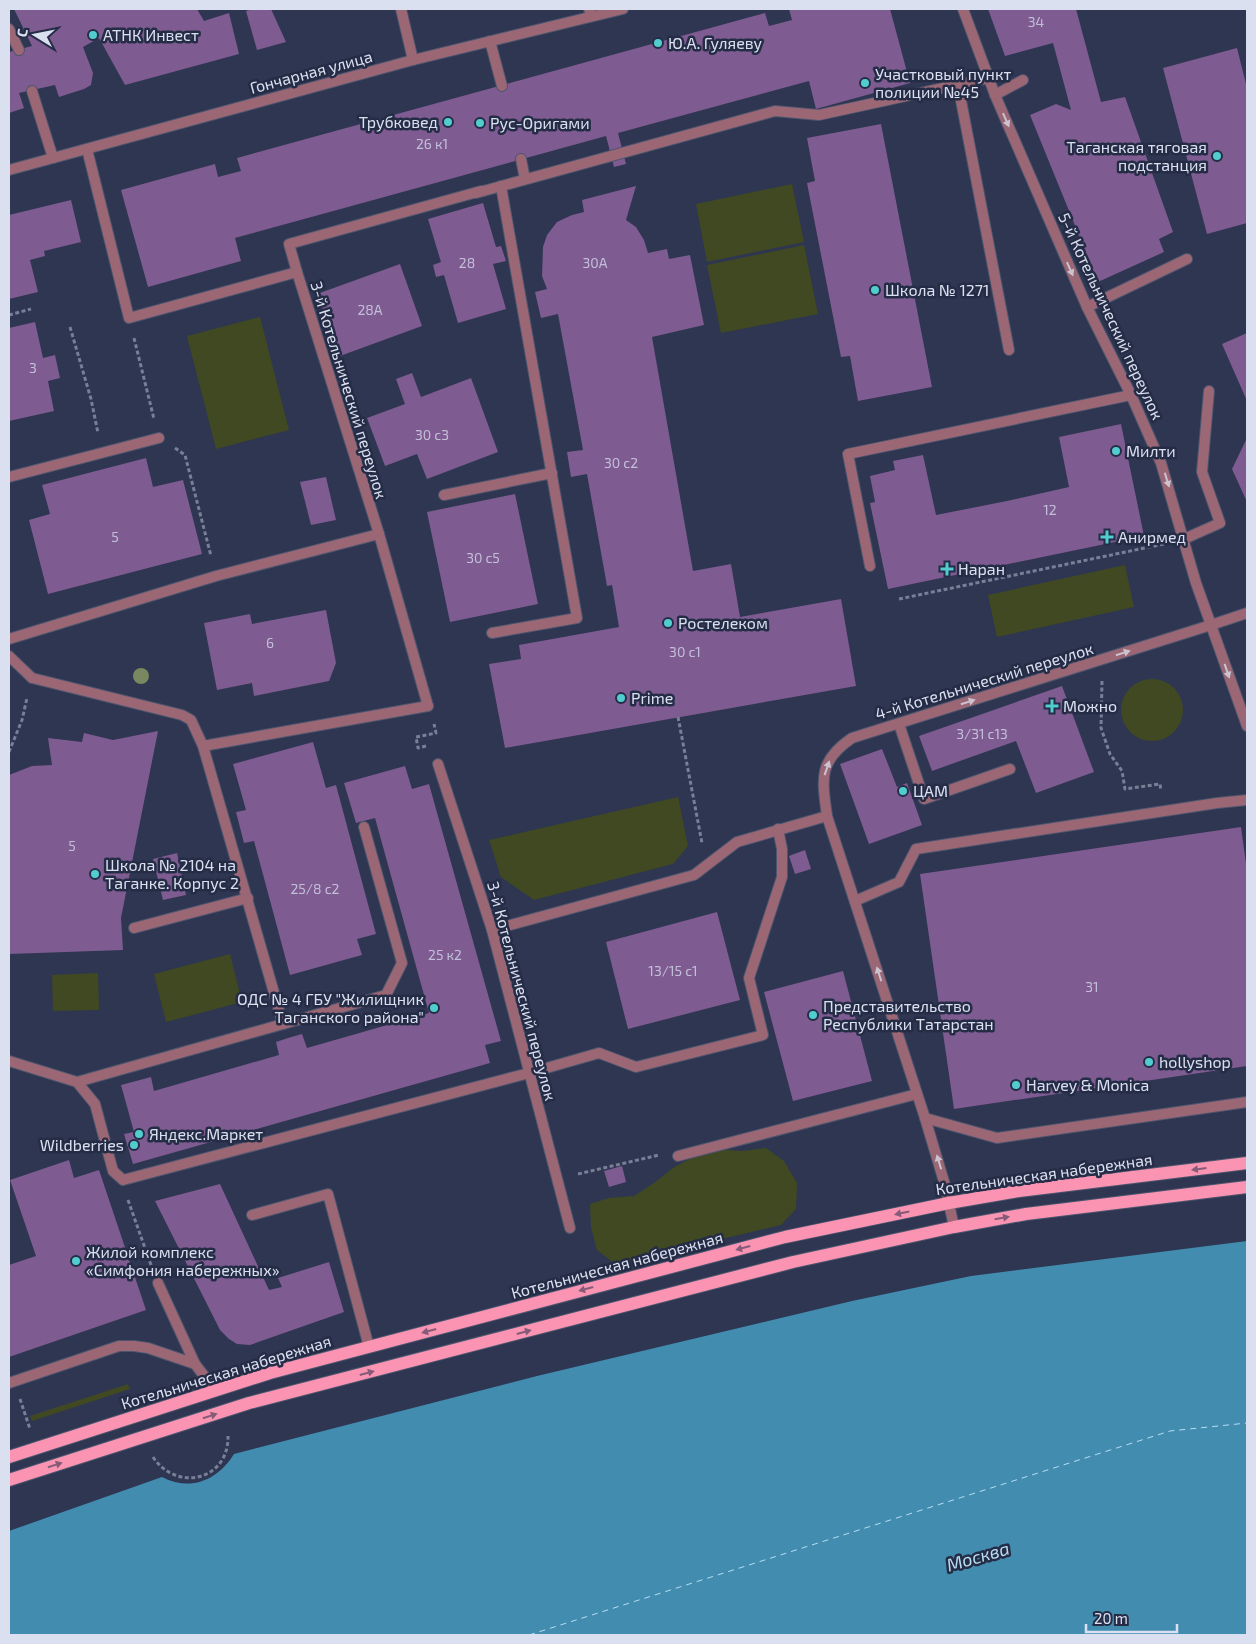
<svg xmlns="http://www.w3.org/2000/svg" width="1256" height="1644" font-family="'Exo 2',sans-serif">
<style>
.green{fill:#404922}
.water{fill:#428cb0}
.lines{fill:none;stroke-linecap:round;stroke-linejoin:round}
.ferry{stroke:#b8ddf2;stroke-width:1;stroke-dasharray:6 5;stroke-linecap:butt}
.building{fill:#7e5b91}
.service-casing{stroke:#4d556e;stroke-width:12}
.minor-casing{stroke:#4d556e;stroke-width:12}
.primary-casing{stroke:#4d556e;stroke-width:14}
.path{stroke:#787f96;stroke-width:3;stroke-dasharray:4 2.5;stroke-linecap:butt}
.service{stroke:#9b6775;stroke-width:10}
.minor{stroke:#9b6775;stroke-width:10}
.primary{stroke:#fb94b2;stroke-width:12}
.tree{fill:#798860}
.oneway{fill:#cbc2d2}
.oneway2{fill:#855b77}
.poi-dot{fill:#52cdcf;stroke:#252c46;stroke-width:2}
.labels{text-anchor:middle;stroke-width:5;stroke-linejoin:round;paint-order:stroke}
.number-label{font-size:14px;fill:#c4bfd9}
.poi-label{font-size:16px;fill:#dbe0f1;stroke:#252c46;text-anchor:start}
.street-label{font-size:16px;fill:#dbe0f1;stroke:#252c46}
.water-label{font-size:18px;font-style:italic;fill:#b8ddf2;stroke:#252c46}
</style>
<rect width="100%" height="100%" fill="#2e3651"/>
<g class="green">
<path d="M792,184L804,242L707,262L696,204Z"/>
<path d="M804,245L818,314L721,333L707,265Z"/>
<path d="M260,317L289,430L216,449L187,336Z"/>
<path d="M1125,565L1134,607L997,637L988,595Z"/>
<circle cx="1152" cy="710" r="31"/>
<path d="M678,797L688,846L673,864L534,900L501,877L489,840Z"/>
<path d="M230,954L242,1002L166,1022L154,974Z"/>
<path d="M98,973L99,1010L53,1011L52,975Z"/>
<path d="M766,1148L784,1161L797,1183L796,1209L781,1225L615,1264L597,1250L591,1228L590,1204L609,1198L634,1196L654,1183L673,1168L693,1157L716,1149L741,1151Z"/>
<path d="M128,1384L130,1389L32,1421L30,1416Z"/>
</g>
<path class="water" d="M1247,1241V1635H9V1531L162,1477C191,1492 218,1480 234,1454L537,1376L852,1301L971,1276Z"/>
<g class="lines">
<path class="ferry" d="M529,1635L1170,1431L1247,1423"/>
</g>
<g class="building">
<path d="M14,9H197L204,21L229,13L239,54L125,85L99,38L83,47L93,73L91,85L84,89L59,97L55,85L19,93L24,108L9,113V52L32,46Z"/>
<path d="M253,9H271L286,42L257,50L246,11Z"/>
<path d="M789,9H890L910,83L816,109L809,81L618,133L626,164L614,167L606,136L235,238L241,261L148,287L121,190L215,164L218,177L241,171L237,158L765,13L769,26L792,20Z"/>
<path d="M988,9H1076L1101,102L1125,97L1173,232L1159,239L1164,252L1098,282L1030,115L1056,104L1071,110L1053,43L1005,56Z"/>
<path d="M1237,48L1247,88V223L1207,234L1163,68Z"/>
<path d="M881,124L932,387L858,401L850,356L841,357L807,183L815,181L807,138Z"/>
<path d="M636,186L626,220L636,227L644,240L648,253L667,249L669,259L690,255L704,325L652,337L693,571L731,564L740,617L841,599L856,686L505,748L489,664L521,659L519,645L619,627L612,585L607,586L587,474L571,477L567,452L583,450L558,314L541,318L535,292L547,289L542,276L543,247L547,235L557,222L572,215L584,212L582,200Z"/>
<path d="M71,200L81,242L44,251L45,256L30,260L38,292L9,299V215Z"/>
<path d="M483,203L496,247L501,246L506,261L493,264L506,309L458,323L444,275L436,277L433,265L441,262L428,219Z"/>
<path d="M400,264L422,326L340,356L317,294Z"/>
<path d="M35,322L43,358L55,355L60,378L48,381L54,411L9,421V328Z"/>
<path d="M1247,333V401L1222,344Z"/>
<path d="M412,373L421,397L471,378L498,452L427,479L417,454L385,466L367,418L405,404L396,379Z"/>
<path d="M1121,424L1144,536L888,589L870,503L875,502L870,476L895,470L893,461L923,455L936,515L1007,501L1069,487L1059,437Z"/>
<path d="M1247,438V502L1232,469Z"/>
<path d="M146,458L153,487L183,480L202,554L48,594L29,520L50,514L42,485Z"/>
<path d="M326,477L336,520L311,525L300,482Z"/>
<path d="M515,494L538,604L450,622L427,512Z"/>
<path d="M326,610L336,663L329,681L254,696L252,683L217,690L204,623L250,614L252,624Z"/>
<path d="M1062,686L1094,772L1036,793L1016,741L932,771L919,736Z"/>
<path d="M158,731L121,918L123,950L9,954V775L32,766L52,765L48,738L82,742L84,733L113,740Z"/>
<path d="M313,742L326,788L336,785L376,934L357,939L362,955L290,975L254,841L244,843L236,812L246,810L233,764Z"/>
<path d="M882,749L897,787L907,783L922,825L869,844L840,764Z"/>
<path d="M405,766L412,789L429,784L501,1041L485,1045L490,1063L133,1164L124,1134L134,1132L121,1085L151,1077L154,1091L279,1055L276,1042L288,1038L302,1034L307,1048L429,1013L375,818L356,823L344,783Z"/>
<path d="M1241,827L1247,871V1066L954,1109L920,874Z"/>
<path d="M805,850L811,869L795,874L789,856Z"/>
<path d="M177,853L186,895L163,900L153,859Z"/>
<path d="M717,912L740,1000L628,1029L606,942Z"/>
<path d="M843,971L872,1081L793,1101L764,992Z"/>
<path d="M69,1160L74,1178L99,1170L146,1310L9,1357V1265L36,1256L10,1180Z"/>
<path d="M622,1166L626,1182L609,1187L604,1171Z"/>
<path d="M220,1184L269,1290L282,1287L278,1278L329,1262L344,1312L250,1345L237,1344L229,1339L220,1330L155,1201Z"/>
</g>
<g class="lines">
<defs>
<g id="service">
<path d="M401,9L413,60"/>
<path d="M589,9L591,16"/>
<path d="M9,29L19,50"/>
<path d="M490,41L502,86"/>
<path d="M958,85L1009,350"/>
<path d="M32,91L53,158"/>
<path d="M995,95L1023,80"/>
<path d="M611,156L476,193L775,111L819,115L989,78"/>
<path d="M521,159L525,179"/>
<path d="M297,272L289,244L481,191"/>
<path d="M1087,307L1187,259"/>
<path d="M9,477L159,438"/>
<path d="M444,495L552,473"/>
<path d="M1184,539L1220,523L1202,472L1209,391"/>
<path d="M870,566L848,454L1131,395"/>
<path d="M1211,625L1247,613"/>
<path d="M492,633L577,618L501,186"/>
<path d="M9,639L216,576L379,534"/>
<path d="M32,678L182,715L191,720L203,746L283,1024"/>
<path d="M899,724L924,799L1010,769"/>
<path d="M203,746L428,706"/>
<path d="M438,764L492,930L570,1228"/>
<path d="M855,901L899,882L916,849L1217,803L1247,800"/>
<path d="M134,928L248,898"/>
<path d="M492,930L694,875L737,842L827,816"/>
<path d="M9,1061L77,1082L386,995L402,963L364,827"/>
<path d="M77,1082L95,1104L113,1171L123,1180L529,1073L599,1053L636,1067L763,1035L749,978L782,877V849L778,829"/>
<path d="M925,1118L997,1138L1247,1102"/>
<path d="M678,1156L917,1094"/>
<path d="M252,1215L328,1194L369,1347"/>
<path d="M158,1283L195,1364"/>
<path d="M9,1383L119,1346H134L148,1348L195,1364L215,1390"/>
</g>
<g id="minor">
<path d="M963,9L995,95L1087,307L1131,395L1161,463L1196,583L1247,726"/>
<path d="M87,149L129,318L297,272L379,534L428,706"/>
<path d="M9,170L413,60L623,9"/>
<path d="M9,656L32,678"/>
<path d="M954,1227L945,1185L925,1118L827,816C822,779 818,761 852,738L1211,625"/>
</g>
<g id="primary">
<path d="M9,1457L270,1373L785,1237L949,1203L1019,1191L1247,1163"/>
<path d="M9,1480L249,1403L793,1262L954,1227L1026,1214L1247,1187"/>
</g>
</defs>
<use href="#service" class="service-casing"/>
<use href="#minor" class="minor-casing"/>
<use href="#primary" class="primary-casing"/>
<g class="path">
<path d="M9,315L31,309"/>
<path d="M70,327L91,399L98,433"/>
<path d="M134,338L154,419"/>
<path d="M175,448L185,455L211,556"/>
<path d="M899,599L1164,544"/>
<path d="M1102,681L1101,728L1110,754L1122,771L1125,789L1160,784L1161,791"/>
<path d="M678,717L702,843"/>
<path d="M426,746L418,748L416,737L436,733L434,724"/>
<path d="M9,752L22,720L27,698"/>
<path d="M578,1174L659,1155"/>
<path d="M128,1200L151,1265"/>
<path d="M20,1399L30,1429"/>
<path d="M153,1457C177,1493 229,1480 228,1436"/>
</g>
<use href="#service" class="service"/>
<use href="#minor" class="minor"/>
<use href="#primary" class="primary"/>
</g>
<circle class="tree" cx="141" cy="676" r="8"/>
<defs><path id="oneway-solid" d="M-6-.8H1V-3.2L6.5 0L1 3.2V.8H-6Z" transform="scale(1.25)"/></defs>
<g class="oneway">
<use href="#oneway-solid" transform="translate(1006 120) rotate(66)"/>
<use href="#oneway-solid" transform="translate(1070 269) rotate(66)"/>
<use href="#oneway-solid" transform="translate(1167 480) rotate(73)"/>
<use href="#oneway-solid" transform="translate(1123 653) rotate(-18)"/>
<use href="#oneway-solid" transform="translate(1227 671) rotate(71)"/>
<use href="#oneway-solid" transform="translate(968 702) rotate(-18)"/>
<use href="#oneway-solid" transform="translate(827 768) rotate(-71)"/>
<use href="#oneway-solid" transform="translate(879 974) rotate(-108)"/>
<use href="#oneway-solid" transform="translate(939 1162) rotate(-107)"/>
</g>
<g class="oneway2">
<use href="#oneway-solid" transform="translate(1199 1169) rotate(173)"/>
<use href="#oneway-solid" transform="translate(902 1213) rotate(168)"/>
<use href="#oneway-solid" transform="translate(1002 1218) rotate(-10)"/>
<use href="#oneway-solid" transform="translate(743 1248) rotate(165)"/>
<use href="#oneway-solid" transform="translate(586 1289) rotate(165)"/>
<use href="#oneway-solid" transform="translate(429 1331) rotate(165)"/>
<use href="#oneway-solid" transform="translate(524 1332) rotate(-15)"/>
<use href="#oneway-solid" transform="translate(367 1373) rotate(-15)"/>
<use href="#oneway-solid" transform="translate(210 1416) rotate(-18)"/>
<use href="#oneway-solid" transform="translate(55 1465) rotate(-18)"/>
</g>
<g class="poi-dot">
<circle cx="93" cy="35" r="5"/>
<circle cx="658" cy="43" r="5"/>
<circle cx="865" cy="83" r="5"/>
<circle cx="448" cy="122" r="5"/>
<circle cx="480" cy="123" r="5"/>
<circle cx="1217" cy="156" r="5"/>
<circle cx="875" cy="290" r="5"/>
<circle cx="1116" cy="451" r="5"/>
<path d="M1104.5 529.5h5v5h5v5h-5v5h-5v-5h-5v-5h5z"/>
<path d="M944.5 561.5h5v5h5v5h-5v5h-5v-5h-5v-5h5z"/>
<circle cx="668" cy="623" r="5"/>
<circle cx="621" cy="698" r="5"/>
<path d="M1049.5 698.5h5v5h5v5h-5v5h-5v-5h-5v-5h5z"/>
<circle cx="903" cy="791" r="5"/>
<circle cx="95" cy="874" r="5"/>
<circle cx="434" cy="1008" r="5"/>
<circle cx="813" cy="1015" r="5"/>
<circle cx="1149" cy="1062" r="5"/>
<circle cx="1016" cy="1085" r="5"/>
<circle cx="139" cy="1134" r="5"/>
<circle cx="134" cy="1145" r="5"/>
<circle cx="76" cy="1261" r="5"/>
</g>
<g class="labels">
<g class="number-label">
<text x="1036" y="27">34</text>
<text x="432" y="149">26 к1</text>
<text x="467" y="268">28</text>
<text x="595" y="268">30А</text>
<text x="370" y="315">28А</text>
<text x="33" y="373">3</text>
<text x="432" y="440">30 с3</text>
<text x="621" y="468">30 с2</text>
<text x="1050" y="515">12</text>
<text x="115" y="542">5</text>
<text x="483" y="563">30 с5</text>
<text x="270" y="648">6</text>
<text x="685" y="657">30 с1</text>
<text x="982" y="739">3/31 с13</text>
<text x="72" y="851">5</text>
<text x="315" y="894">25/8 с2</text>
<text x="445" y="960">25 к2</text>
<text x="673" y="976">13/15 с1</text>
<text x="1092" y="992">31</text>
</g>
<g class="poi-label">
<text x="103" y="41">АТНК Инвест</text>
<text x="668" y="49">Ю.А. Гуляеву</text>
<text x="875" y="80">Участковый пункт<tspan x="875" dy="18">полиции №45</tspan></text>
<text x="438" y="128" text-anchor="end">Трубковед</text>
<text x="490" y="129">Руc-Оригами</text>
<text x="1207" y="153" text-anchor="end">Таганская тяговая<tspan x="1207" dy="18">подстанция</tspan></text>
<text x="885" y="296">Школа № 1271</text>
<text x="1126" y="457">Милти</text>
<text x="1118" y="543">Анирмед</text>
<text x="958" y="575">Наран</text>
<text x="678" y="629">Ростелеком</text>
<text x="631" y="704">Prime</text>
<text x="1063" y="712">Можно</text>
<text x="913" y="797">ЦАМ</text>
<text x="105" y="871">Школа № 2104 на<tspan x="105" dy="18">Таганке. Корпус 2</tspan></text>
<text x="424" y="1005" text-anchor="end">ОДС № 4 ГБУ "Жилищник<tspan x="424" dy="18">Таганского района"</tspan></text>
<text x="823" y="1012">Представительство<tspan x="823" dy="18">Республики Татарстан</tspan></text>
<text x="1159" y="1068">hollyshop</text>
<text x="1026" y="1091">Harvey &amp; Monica</text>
<text x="149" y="1140">Яндекс.Маркет</text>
<text x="124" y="1151" text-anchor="end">Wildberries</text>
<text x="86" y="1258">Жилой комплекс<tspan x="86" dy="18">«Симфония набережных»</tspan></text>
</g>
<g class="street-label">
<text transform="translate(311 72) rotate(-15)" y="6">Гончарная улица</text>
<text transform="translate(1111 316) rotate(65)" y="6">5-й Котельнический переулок</text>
<text transform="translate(349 390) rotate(73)" y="6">3-й Котельнический переулок</text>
<text transform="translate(984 681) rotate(-17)" y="6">4-й Котельнический переулок</text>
<text transform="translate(522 991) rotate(75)" y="6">3-й Котельнический переулок</text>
<text transform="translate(1044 1174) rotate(-8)" y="6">Котельническая набережная</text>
<text transform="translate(617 1265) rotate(-15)" y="6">Котельническая набережная</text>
<text transform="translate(226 1372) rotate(-17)" y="6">Котельническая набережная</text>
</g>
<g class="water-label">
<text transform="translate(978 1557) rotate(-16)" y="6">Москва</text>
</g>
</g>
<rect width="1256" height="1644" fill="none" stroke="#dbe0f1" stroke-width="20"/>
<g transform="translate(35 35) rotate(280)" stroke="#252c46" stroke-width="4" paint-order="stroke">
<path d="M0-4L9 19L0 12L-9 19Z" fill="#dbe0f1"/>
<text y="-8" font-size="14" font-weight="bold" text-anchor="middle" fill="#dbe0f1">С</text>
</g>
<path d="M1086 1624v8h91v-8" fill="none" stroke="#dbe0f1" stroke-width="2.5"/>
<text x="1094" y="1624" font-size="15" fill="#dbe0f1" stroke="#252c46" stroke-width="4" paint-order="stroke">20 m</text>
</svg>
